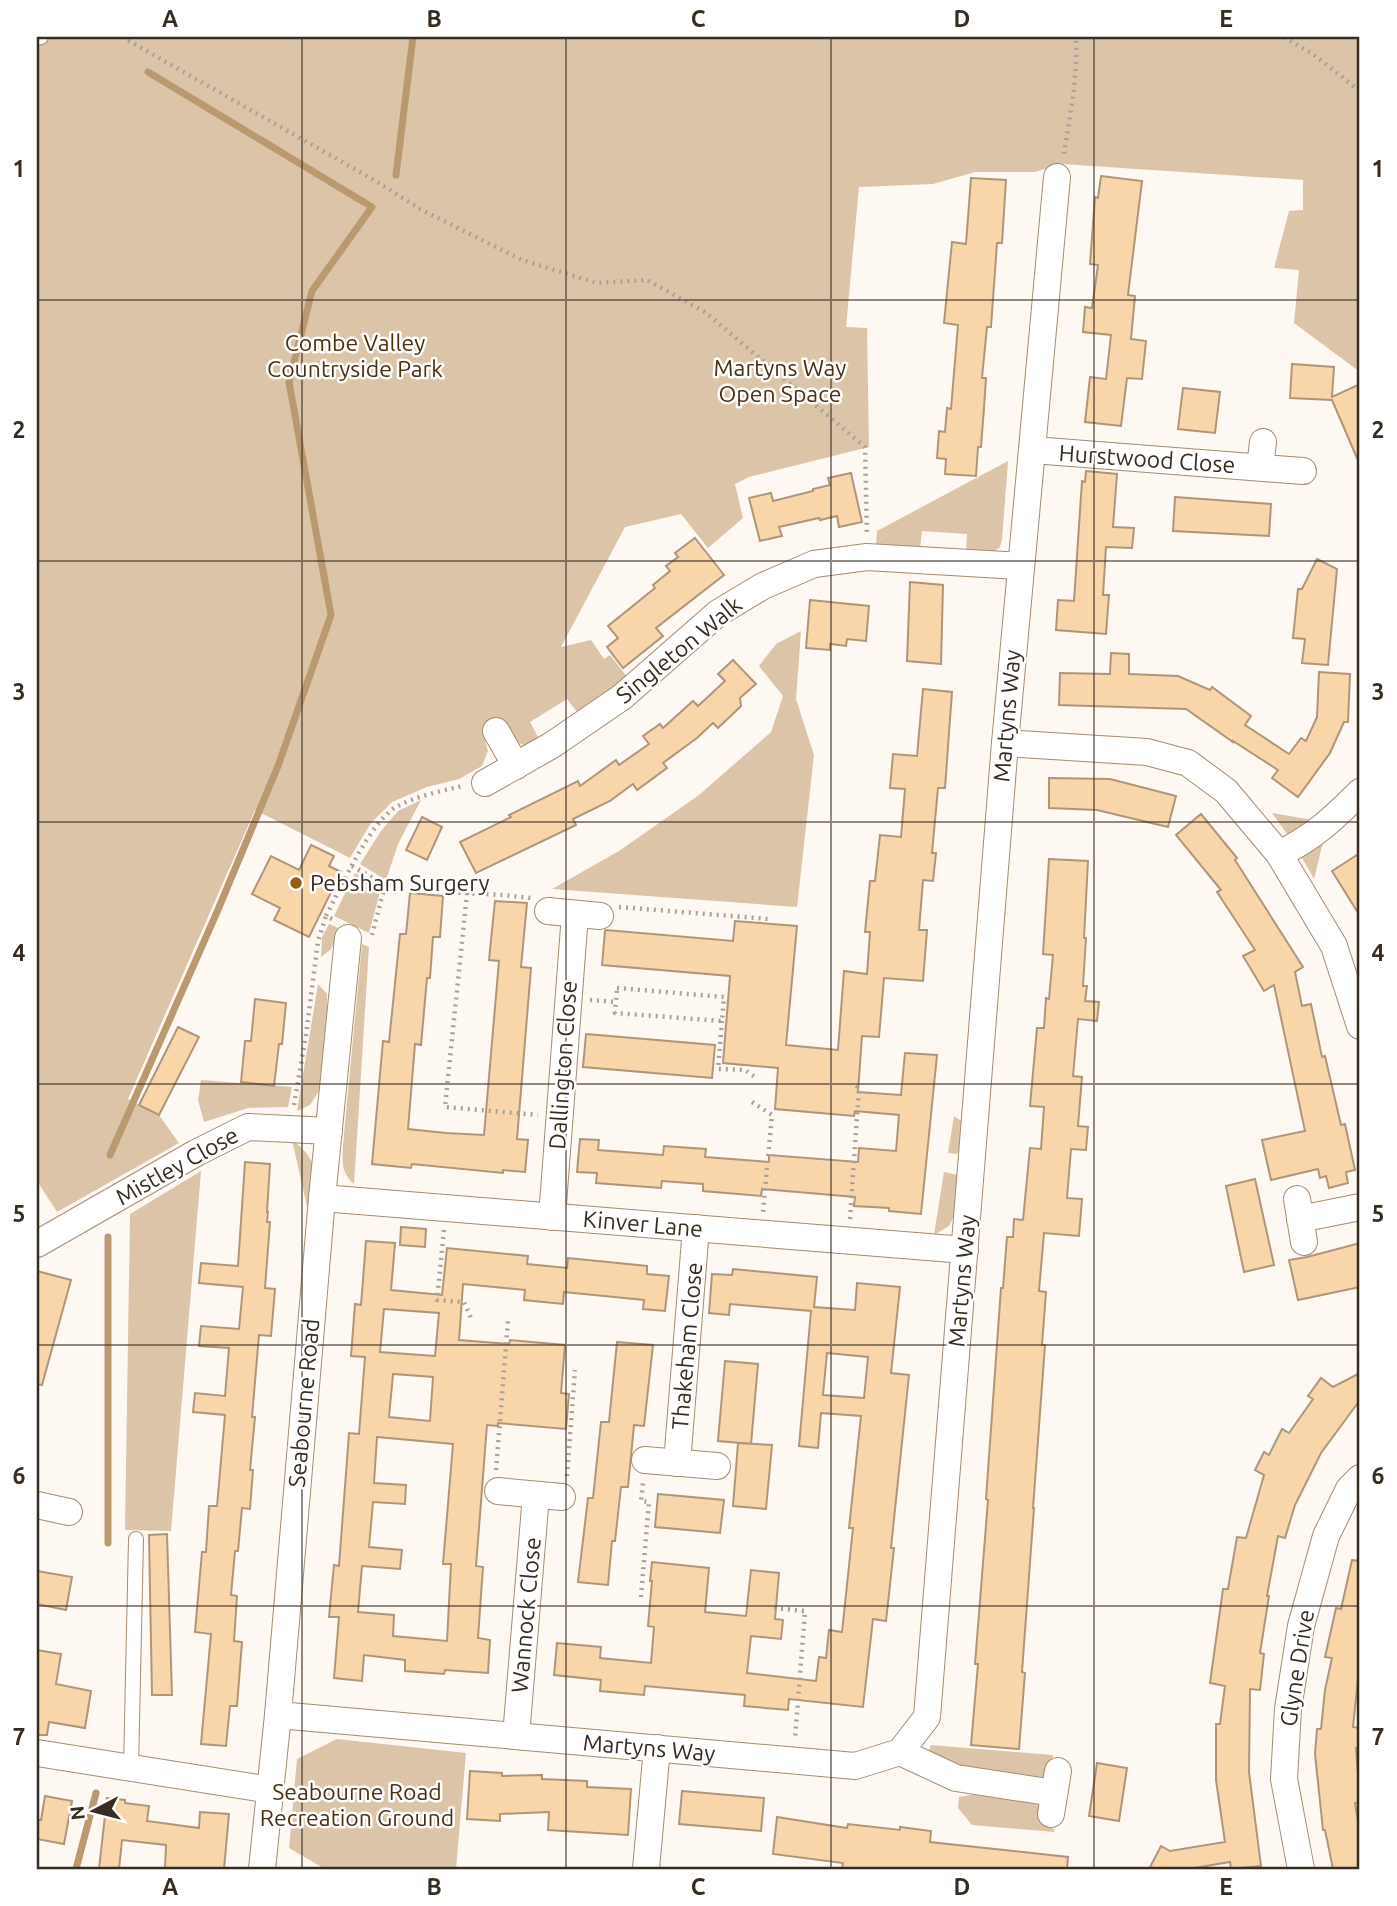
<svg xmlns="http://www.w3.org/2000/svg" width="1397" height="1906" font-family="Ubuntu,sans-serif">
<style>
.green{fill:#dcc4a8}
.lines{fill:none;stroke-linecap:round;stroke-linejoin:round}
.stream{stroke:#bb9970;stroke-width:7}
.building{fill:#f9d5aa;stroke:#af9679;stroke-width:2;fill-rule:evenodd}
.service-casing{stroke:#a48c6f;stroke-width:16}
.minor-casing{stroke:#a48c6f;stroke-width:28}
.path{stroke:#a8a199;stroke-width:4.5;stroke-dasharray:2 5;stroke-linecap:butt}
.service{stroke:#fff;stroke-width:14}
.minor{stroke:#fff;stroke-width:26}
.grid{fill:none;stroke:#362c20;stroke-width:2;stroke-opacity:0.55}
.poi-dot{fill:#936013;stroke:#fff;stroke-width:2.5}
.labels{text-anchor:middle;stroke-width:5;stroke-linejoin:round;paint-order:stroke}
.park-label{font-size:23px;fill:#49310f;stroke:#fff}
.street-label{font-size:23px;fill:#362c20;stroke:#fff}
.poi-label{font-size:23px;fill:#362c20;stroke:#fff;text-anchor:start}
.neatline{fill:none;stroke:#362c20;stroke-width:2.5}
.grid-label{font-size:23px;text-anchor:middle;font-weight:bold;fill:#362c20}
</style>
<rect width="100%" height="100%" fill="#fdf8f2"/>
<g class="green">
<path d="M37,37H1360V372L1294,323L1299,270L1274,268L1289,211L1303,210V180L1062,164L1035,172H975L933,184L859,187L846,327L867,328L869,447L749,477L735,484L743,518L708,548L681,514L625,527L561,647L591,640L604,659L610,655L628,678L578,713L567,699L530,722L539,739L525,746L512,739L501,722L483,733L488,751L482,766L459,779L427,787L392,802L371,823L350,858L255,810L128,1099L159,1115L179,1143L57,1212L37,1181Z"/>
<path d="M1008,461L1002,540L1000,547L992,553L966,552L967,534L922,531L920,549L876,546L877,531Z"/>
<path d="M801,631L796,699L814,755L797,907L552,889L619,851L699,795L771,732L783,696L759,666L776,644Z"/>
<path d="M421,800L398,844L386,880L360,864L381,831L398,811Z"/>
<path d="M1272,813L1313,820L1287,834Z"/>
<path d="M1324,838L1314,879L1301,856Z"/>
<path d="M355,873L381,888L369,933L334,916Z"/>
<path d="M329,924L343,930L330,950L321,957L322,937Z"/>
<path d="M362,944L369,947L354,1184C341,1173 342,1161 343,1145Z"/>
<path d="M318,984L327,994V1010L319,1091L310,1105L297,1111Z"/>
<path d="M201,1080L292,1087L288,1107L248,1108L204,1122L198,1100Z"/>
<path d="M954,1116L963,1122L961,1150L956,1154L948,1153Z"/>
<path d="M292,1140C324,1163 314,1181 309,1215Z"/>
<path d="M201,1171L171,1531L125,1530L130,1214Z"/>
<path d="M944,1172L958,1175L955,1214L949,1226L934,1235Z"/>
<path d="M337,1739L466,1753L456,1869H325L289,1848L297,1759Z"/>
<path d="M931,1745L1053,1755L1052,1770L1040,1785L959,1769L928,1754Z"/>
<path d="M987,1792L1034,1799L1055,1832L972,1825L958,1808L959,1797Z"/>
</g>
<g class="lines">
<g class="stream">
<path d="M396,175L413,37"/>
<path d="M110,1155L217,912L278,766L331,615L289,382L312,291L372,207L148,72"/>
<path d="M108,1237V1543"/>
<path d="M76,1869L96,1793"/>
</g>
</g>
<g class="building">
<path d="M1101,176L1142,181L1128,295L1135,296L1131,339L1146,341L1142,379L1127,378L1121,426L1085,422L1090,377L1106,379L1111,335L1083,332L1085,307L1092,308L1098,265L1090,264L1095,197L1098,198Z"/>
<path d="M971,178L1006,180L1002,243H997L991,327H987L982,378H986L984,408L981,447H978L976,476L945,474L946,459L937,458L939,431L945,432L947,408L951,409L958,325L944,323L952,242L966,244Z"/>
<path d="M1292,364L1334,367L1332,397L1360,384V465L1332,400L1290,398Z"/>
<path d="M1183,388L1220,392L1215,433L1178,429Z"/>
<path d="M1086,471L1117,474L1113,527L1134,528L1132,548L1106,547L1103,595H1109L1106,634L1056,630L1058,600L1074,601L1082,481L1085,482Z"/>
<path d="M851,473L862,522L839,527L837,516L820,520L819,518L779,527L782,536L760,541L749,498L771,493L773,501L813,491V489L830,485L828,478Z"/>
<path d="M1175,497L1271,504L1269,536L1173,531Z"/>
<path d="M695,538L724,575L656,628L663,636L623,668L607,647L618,638L608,626L655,588L653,585L670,571L666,566L678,557L675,553Z"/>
<path d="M1317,559L1337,569L1328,665L1302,663L1305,639L1293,638L1298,589H1302Z"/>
<path d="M910,582L943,585L941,664L907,661Z"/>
<path d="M810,600L869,606L866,641L847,639L846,646L830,644V650L806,648Z"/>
<path d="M1111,653L1129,654V674L1178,676L1210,690L1212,687L1251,716L1245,725L1289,754L1301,738L1306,741L1317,717L1319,672L1350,674L1348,722H1344L1330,753L1298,797L1272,778L1278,770L1233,741V742L1186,709L1059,705L1060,673L1110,674Z"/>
<path d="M733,660L756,684L740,698L741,706L718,728L713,723L697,738L663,763L667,768L637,790L633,784L610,801L573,819L576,825L476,873L460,842L511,817L509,815L578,781L580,786L616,760L619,765L649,744L643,736L660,724L663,728L693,701L698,706L725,681L718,674Z"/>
<path d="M923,689L952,692L945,788H938L932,853H936L933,881L923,880L919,930H927L923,981L884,978L879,1037L862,1036L858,1092L901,1095L905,1053L937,1055L921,1214L889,1211V1208L854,1206L855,1197L762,1189L761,1196L703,1191V1184L662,1181L661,1188L596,1183L597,1173L577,1172L580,1139L599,1140L598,1150L663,1155L664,1146L706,1149L705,1157L769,1162V1155L858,1162L859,1148L896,1151L899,1115L855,1111L854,1116L775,1109L778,1068L723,1063L730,976L602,965L605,931L606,930L733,941L735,921L797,926L786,1045L838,1050L844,971L867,974L870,932H865L870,881H875L880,835L901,837L905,789L890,788L893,754L917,756Z"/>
<path d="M1049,778L1110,779L1176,796L1168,827L1097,810L1049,808Z"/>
<path d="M1201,814L1237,858L1235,860L1303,967L1295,972L1302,1006L1311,1004L1322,1057L1325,1056L1341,1125L1345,1124L1355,1170L1346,1172L1348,1183L1329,1188L1326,1176L1320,1178L1318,1169L1271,1180L1262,1140L1305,1131L1274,985L1264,991L1243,956L1255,950L1217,892L1221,890L1176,835Z"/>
<path d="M422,817L442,827L427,860L406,850Z"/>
<path d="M311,845L334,856L329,866L341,872L309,937L274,920L280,908L252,894L271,856L299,870Z"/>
<path d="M1360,853V916L1332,871Z"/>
<path d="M1049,859L1088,861L1084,938H1086L1083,986H1087L1085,1001L1099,1002L1097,1021L1078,1019L1073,1076L1082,1077L1078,1126L1088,1127L1086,1150L1071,1149L1067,1198L1082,1199L1079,1236L1044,1233L1039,1291L1046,1292L1042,1345H1045L1033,1508H1034L1022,1672L1025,1673L1019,1749L971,1745L978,1664H975L988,1500L986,1499L1001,1288H1003L1007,1237H1013L1014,1219L1023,1220L1030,1148L1041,1149L1044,1107L1030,1106L1037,1028H1044L1046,998L1049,999L1053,955L1043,954Z"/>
<path d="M410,893L443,896L440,937H433L430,978H427L421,1045L415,1044L408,1129L446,1133L484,1135L499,961L489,960L495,901L527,903L521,967L531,968L517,1139L528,1140L525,1172L503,1170V1173L412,1164L411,1168L372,1164L383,1041L389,1042L400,934H406Z"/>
<path d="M255,999L286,1003L282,1044H279L274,1086L241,1082L245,1041H251Z"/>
<path d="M178,1027L199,1037L159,1115L139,1105Z"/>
<path d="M586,1034L715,1045L712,1078L583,1067Z"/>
<path d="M245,1162L270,1164L267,1212H268L267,1222H270L265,1288L275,1289L271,1336L259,1335L252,1417H255L250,1470H253L250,1509L242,1508L238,1551H235L231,1595L237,1596L234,1641L242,1642L237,1706H230L226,1746L201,1744L211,1634L195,1632L202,1552H206L209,1506H217L225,1415L193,1412L195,1393L225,1396L229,1348L199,1346L201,1326L239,1329L243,1287L199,1283L201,1263L238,1266Z"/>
<path d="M1255,1179L1274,1265L1244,1272L1226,1186Z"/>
<path d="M401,1227L426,1229L425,1247L400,1245Z"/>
<path d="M366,1241L395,1243L391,1290L442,1295L447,1248L528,1256L527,1264L567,1268L568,1258L647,1266V1274L669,1276L665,1311L643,1309L644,1300L564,1292L563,1304L524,1300L525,1290L463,1284L459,1340L509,1344L510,1340L565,1345L561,1393L569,1394L566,1429L498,1423V1426L487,1425L476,1566L483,1567L478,1638L490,1640L488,1673L445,1670L444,1674L405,1671V1660L364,1655L362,1681L334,1678L339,1617H329L334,1565L339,1566L349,1433L359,1434L365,1357L351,1356L355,1304L361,1305ZM384,1309L439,1313L435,1356L380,1352ZM393,1374L433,1377L430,1421L389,1417ZM377,1437L453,1444L443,1564H451L447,1641L393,1636L394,1615L358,1612L362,1566L400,1569L402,1550L369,1547L373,1502L405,1504L406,1485L374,1483Z"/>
<path d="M1360,1243V1287L1298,1300L1289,1260L1307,1257Z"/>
<path d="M733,1269L817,1277L814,1307L855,1310L857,1283L900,1287L891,1373L909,1375L891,1548H894L886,1621L873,1619L863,1707L789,1699L788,1710L744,1706L745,1695L645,1686L644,1695L600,1691L601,1680L554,1675L557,1643L601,1647L600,1658L651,1663L654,1627L648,1626L652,1581H650L652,1562L709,1568L705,1612L746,1616L751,1570L779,1573L775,1619L783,1620L781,1639L751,1636L747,1673L816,1681L819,1657L826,1658L829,1630L842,1632L853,1528H849L861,1416L821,1413L818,1448L799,1446L811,1311L730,1304L729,1315L709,1313L712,1274L732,1275ZM827,1353L868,1357L864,1398L823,1395Z"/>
<path d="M37,1271L71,1280L42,1385L37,1384Z"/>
<path d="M617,1342L653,1345L644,1426L634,1425L628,1487H621L615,1541H612L608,1585L578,1582L588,1498H593L601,1422H609Z"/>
<path d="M725,1361L758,1364L751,1444L718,1441Z"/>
<path d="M1360,1373V1400L1321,1453L1295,1505L1285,1538L1278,1536L1267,1596H1269L1260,1653L1264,1654L1260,1690L1250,1689L1249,1772L1261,1866L1231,1869L1230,1862L1188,1869H1149L1161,1846L1170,1851L1225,1842L1216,1780V1724H1220L1225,1686L1210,1683L1223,1589H1228L1237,1537L1246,1538L1264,1475L1255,1470L1264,1452L1269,1455L1282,1429L1289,1433L1313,1399L1308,1396L1321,1378L1333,1387Z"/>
<path d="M738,1443L772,1445L766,1509L733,1506Z"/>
<path d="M658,1494L724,1500L720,1533L655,1527Z"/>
<path d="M167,1534L172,1695H152L149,1535Z"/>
<path d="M1352,1560L1360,1561V1671L1359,1670L1353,1727L1360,1728V1749L1356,1748L1360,1802L1355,1803L1360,1833V1869H1333L1325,1830H1323L1315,1754L1317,1729H1321L1325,1690L1332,1658L1325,1657L1336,1608L1341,1609Z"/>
<path d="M37,1571L72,1577L66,1610L37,1604Z"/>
<path d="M37,1650L61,1654L56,1684L91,1691L85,1728L49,1722L47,1735H37Z"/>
<path d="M1097,1763L1127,1768L1119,1821L1089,1816Z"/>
<path d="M470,1771L502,1773V1776L542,1775V1779L587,1781V1787L631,1789L628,1835L548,1830L549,1812L500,1814V1821L467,1819Z"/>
<path d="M682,1791L764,1798L761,1831L679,1824Z"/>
<path d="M45,1796L72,1801L64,1844L37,1839V1820H41Z"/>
<path d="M107,1798L125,1800V1803L149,1806L147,1821L199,1828L200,1812L229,1814L224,1869H165L166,1845L122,1840L119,1869H99Z"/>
<path d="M777,1817L847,1828L848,1824L900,1830V1827L931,1831L930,1842L1068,1857L1067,1869H842L843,1863L773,1854Z"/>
</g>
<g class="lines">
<defs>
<g id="service">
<path d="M37,38L41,37"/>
<path d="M131,1768L136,1539"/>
</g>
<g id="minor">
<path d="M1033,450L1303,471"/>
<path d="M1260,467L1263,442"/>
<path d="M496,731L516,766"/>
<path d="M1005,743L1147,752L1188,763L1226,791L1279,854L1334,946L1360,1026"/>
<path d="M485,783L552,745L622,697L718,613L763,586L814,564L867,557L1020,566"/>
<path d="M1279,854C1313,838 1334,818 1360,792"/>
<path d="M548,911L600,916"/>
<path d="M322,1198L965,1250"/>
<path d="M1297,1199L1304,1242"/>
<path d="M552,1217L575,914"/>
<path d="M1300,1219L1360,1207"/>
<path d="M37,1244L196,1153L248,1127L329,1131"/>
<path d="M645,1460L717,1466"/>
<path d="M677,1463L696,1228"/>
<path d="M498,1491L562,1497"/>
<path d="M37,1505L69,1512"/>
<path d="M278,1715L855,1766L900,1752L927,1717L1005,743L1057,177"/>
<path d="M516,1736L536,1495"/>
<path d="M900,1752L956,1778L1054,1793"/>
<path d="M37,1753L271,1790"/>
<path d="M1051,1814L1058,1771"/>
<path d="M262,1869L278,1715L322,1198L348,938"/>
<path d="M646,1869L657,1748"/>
<path d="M1301,1869L1284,1779L1288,1709L1301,1626L1326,1536L1349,1489L1360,1478"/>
</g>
</defs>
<use href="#service" class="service-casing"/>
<use href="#minor" class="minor-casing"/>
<g class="path">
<path d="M122,37L374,180L420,209L522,260L597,283L647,280L705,312L865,447L867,536"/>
<path d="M1284,37L1314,55L1360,91"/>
<path d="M1064,154C1070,115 1078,76 1076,37"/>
<path d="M352,866L385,885L445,892L504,895L531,898"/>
<path d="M467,893L445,1107L538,1115"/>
<path d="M619,907L769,919"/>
<path d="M332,919L326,916C340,889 370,822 396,807C416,796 441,791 463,786"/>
<path d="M372,935L385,885"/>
<path d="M617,988L724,997L722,1021L615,1013Z"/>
<path d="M590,1000L616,1002"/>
<path d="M722,1021L718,1069L745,1070L755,1077"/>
<path d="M752,1102L772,1115L763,1212"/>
<path d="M294,1105L306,1035L318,941L326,916"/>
<path d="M850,1219L859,1088L853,1083"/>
<path d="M444,1230L437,1300L464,1302L471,1318"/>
<path d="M496,1470L508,1321"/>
<path d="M567,1476L575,1370"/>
<path d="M641,1597L649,1502L641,1501L643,1483"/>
<path d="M774,1608L805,1611L795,1739"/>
</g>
<use href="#service" class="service"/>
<use href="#minor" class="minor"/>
</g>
<path class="grid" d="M302,37V1869M566,37V1869M831,37V1869M1094,37V1869M37,300H1360M37,561H1360M37,822H1360M37,1084H1360M37,1345H1360M37,1606H1360"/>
<circle class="poi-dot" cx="296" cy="883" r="7"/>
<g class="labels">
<g class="park-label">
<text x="355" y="351">Combe Valley<tspan x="355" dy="26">Countryside Park</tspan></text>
<text x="780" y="376">Martyns Way<tspan x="780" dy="26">Open Space</tspan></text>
<text x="357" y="1800">Seabourne Road<tspan x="357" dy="26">Recreation Ground</tspan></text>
</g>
<g class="street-label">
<text transform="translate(1147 459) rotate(4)" y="8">Hurstwood Close</text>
<text transform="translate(679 650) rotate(-39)" y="8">Singleton Walk</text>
<text transform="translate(1007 716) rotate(-85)" y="8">Martyns Way</text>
<text transform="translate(563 1065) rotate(-86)" y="8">Dallington Close</text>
<text transform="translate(177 1166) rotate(-29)" y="8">Mistley Close</text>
<text transform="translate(643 1224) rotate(5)" y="8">Kinver Lane</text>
<text transform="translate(962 1281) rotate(-85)" y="8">Martyns Way</text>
<text transform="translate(687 1346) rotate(-85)" y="8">Thakeham Close</text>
<text transform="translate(304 1403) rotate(-85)" y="8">Seabourne Road</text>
<text transform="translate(526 1615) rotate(-85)" y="8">Wannock Close</text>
<text transform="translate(1297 1668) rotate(-81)" y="8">Glyne Drive</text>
<text transform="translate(649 1748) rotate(5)" y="8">Martyns Way</text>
</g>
<g class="poi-label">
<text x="310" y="891">Pebsham Surgery</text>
</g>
</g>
<rect width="1397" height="1906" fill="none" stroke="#ffffff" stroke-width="77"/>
<g transform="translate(94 1811) rotate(263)" stroke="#ffffff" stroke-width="5" paint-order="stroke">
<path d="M0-5L12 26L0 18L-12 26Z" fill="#362c20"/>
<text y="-10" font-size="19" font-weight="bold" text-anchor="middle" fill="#362c20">N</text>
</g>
<rect x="38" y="38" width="1320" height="1830" class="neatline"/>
<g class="grid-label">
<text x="170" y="27">A</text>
<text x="434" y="27">B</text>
<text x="698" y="27">C</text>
<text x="962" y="27">D</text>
<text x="1226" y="27">E</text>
<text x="19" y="177">1</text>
<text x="1378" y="177">1</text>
<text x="19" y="438">2</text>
<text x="1378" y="438">2</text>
<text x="19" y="700">3</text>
<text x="1378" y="700">3</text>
<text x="19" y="961">4</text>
<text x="1378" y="961">4</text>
<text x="19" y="1222">5</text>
<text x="1378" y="1222">5</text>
<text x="19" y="1484">6</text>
<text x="1378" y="1484">6</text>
<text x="19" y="1745">7</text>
<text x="1378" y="1745">7</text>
<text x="170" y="1895">A</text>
<text x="434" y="1895">B</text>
<text x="698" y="1895">C</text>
<text x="962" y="1895">D</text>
<text x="1226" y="1895">E</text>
</g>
</svg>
